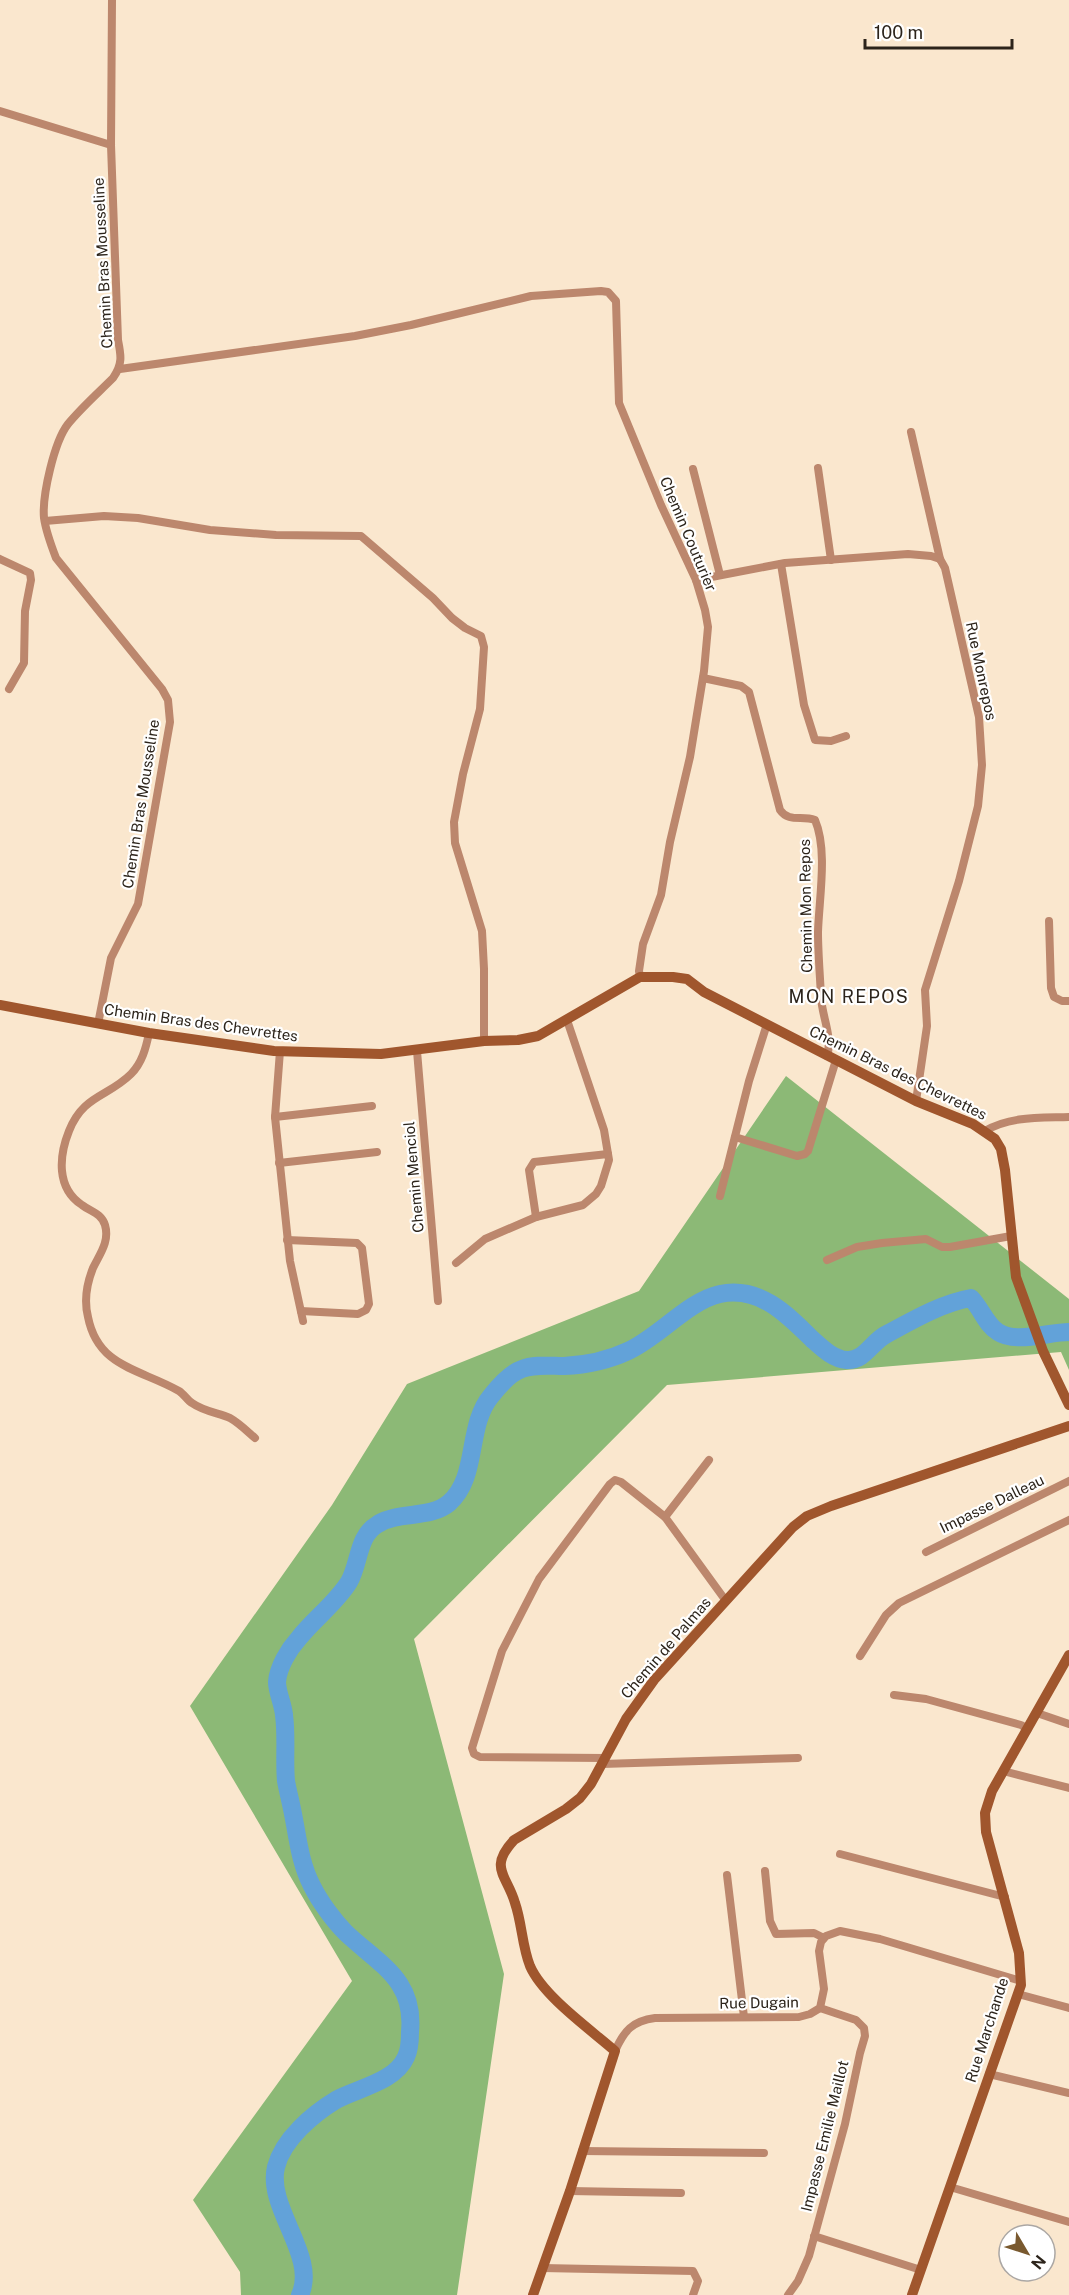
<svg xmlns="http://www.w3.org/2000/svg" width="1069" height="2295" font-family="'Public Sans',sans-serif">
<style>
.forest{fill:#8cb976}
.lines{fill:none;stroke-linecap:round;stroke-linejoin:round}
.river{stroke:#62a2d9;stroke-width:18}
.street{stroke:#bc876d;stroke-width:8}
.secondary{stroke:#a0562d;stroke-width:10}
.labels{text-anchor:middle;stroke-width:4.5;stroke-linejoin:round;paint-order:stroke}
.street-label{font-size:15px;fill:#2c241b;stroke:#fff}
.quarter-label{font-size:18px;letter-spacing:1.5px;fill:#2c241b;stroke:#fff}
</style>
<rect width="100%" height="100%" fill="#fae7ce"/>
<path class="forest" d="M786,1076L1069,1299V1370L1061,1352L667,1385L414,1639L504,1974L457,2295H241L240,2272L193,2200L352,1981L190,1706L332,1505L407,1384L639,1291Z"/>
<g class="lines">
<path class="river" d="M300,2295C318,2256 266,2208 276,2167C283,2139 313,2114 336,2100C358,2088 395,2082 406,2057C409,2051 410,2039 410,2032C415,1980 380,1965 346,1933C334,1921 320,1902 312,1886C300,1863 298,1839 293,1814C291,1803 288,1792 286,1781C284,1759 287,1737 284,1715C283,1704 277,1692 277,1682C278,1667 289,1649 299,1638C314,1619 336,1603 349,1582C360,1563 357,1536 378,1524C399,1511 430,1519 449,1503C479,1477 466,1426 491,1396C498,1387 510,1373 522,1369C534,1364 551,1366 564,1366C584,1365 609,1360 628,1351C659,1337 688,1301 720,1294C759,1286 786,1313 812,1339C822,1348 833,1359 847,1360C865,1361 872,1341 887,1334C913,1320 942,1303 971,1298C981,1308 986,1325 998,1332C1016,1344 1048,1332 1069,1332"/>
<g class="street">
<path d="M0,111L111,145"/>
<path d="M120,369L355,336L411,325L531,296L601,291L608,292L616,301L619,403L661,505L696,580L705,610L708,627L704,671L690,757L670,842L661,895L643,944L639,971L640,977"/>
<path d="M911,432L940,559"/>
<path d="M818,468L831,560"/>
<path d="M693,469L720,575"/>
<path d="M45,521L104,516L138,518L210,530L276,535L361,536L433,598L452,618L465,628L481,636L484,647L480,709L463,774L454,822L455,843L482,931L484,969V1041"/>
<path d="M0,559L30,573L31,580L25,611L24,663L9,689"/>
<path d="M781,564L804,705L815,740L831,741L846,736"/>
<path d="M696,580L785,563L908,554L931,556L940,559L945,568L979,717L982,765L978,806L959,881L925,990L927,1026L916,1101"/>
<path d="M703,678L741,686L749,692L780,810C789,823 802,815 815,820C828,850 819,899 818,932C818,953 820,975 821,997C822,1017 833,1037 827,1056"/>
<path d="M1049,921L1051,988L1054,997L1062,1001H1069"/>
<path d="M98,1024L111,958L138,904L170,722L168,700L162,689L56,558C51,545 46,532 44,518C42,496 54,442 68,424C81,408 98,393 113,378C123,364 121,355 118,340L111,145L112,0"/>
<path d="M149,1033C146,1048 142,1063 131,1074C108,1097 83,1095 69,1131C59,1156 56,1188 82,1205C91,1212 101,1213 105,1225C110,1242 99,1255 93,1268C87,1283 84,1301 88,1317C98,1368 141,1369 179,1391C184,1394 187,1400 192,1403C203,1411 218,1413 230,1418C239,1423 248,1432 255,1438"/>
<path d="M280,1051L275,1117L290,1261L303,1321"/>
<path d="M417,1051L438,1301"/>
<path d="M275,1117L372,1106"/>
<path d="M985,1131C1010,1116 1040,1118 1069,1117"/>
<path d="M735,1137L797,1156L805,1154L808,1151L836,1060"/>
<path d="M279,1163L377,1152"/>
<path d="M720,1196L749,1081L767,1024"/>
<path d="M536,1217L529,1170L534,1162L608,1154"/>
<path d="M287,1240L357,1243L362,1248L369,1304L366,1310L358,1314L301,1311"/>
<path d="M827,1260L857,1247L882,1243L926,1239L942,1247H950L1011,1236"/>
<path d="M456,1263L485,1239L536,1217L583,1205L596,1194L601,1186L609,1160L604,1130L567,1020"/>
<path d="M665,1517L709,1460"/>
<path d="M926,1552L1069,1481"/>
<path d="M860,1656L886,1615L899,1603L1069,1520"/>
<path d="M894,1695L926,1699L1021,1725L1028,1729"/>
<path d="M1037,1713L1069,1724"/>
<path d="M605,1758L480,1757L474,1754L472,1748L502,1651L539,1579L610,1484L615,1480L621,1482L665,1517L726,1601"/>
<path d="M602,1764L798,1758"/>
<path d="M1003,1771L1069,1788"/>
<path d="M840,1854L1005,1897"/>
<path d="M765,1871L770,1921L776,1934L814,1933L824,1938"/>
<path d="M727,1875L744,2017"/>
<path d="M1018,1994L1069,2008"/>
<path d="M615,2051C624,2031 632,2021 655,2018L799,2017L810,2014L820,2008L824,1989L819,1951L821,1942L826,1936L840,1931L880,1939L1021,1981"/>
<path d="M989,2074L1069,2093"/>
<path d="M582,2151L764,2153"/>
<path d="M950,2187L1069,2222"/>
<path d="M570,2191L681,2193"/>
<path d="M814,2236L921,2270"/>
<path d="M542,2268L693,2271L698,2281L693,2295"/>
<path d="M788,2295L798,2281L809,2256L845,2124L860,2053L865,2036L864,2028L856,2020L820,2008"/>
</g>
<g class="secondary">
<path d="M0,1005L149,1033L274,1051L381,1054L484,1041L518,1040L538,1036L640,977H673L687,979L704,992L916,1101L973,1124L995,1139L1001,1149L1005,1170L1016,1277L1043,1351L1069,1405"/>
<path d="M533,2295L570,2191L615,2051C590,2029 543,1996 530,1966C522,1946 522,1923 515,1903C507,1875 488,1868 514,1840L566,1809L580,1798L591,1784L626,1719L654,1680L793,1527L807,1516L831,1506L1069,1426"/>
<path d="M912,2295L1021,1985L1019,1953L986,1832L985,1813L992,1791L1069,1655"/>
</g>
</g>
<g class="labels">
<g class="street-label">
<text transform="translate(103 263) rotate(-93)" y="5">Chemin Bras Mousseline</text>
<text transform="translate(688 534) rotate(67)" y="5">Chemin Couturier</text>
<text transform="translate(981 671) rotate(78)" y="5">Rue Monrepos</text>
<text transform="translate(141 804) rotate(-81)" y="5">Chemin Bras Mousseline</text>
<text transform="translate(806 906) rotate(-91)" y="5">Chemin Mon Repos</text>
<text transform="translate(201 1023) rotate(8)" y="5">Chemin Bras des Chevrettes</text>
<text transform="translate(898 1073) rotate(26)" y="5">Chemin Bras des Chevrettes</text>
<text transform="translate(414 1177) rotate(-95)" y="5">Chemin Menciol</text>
<text transform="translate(992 1504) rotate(-26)" y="5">Impasse Dalleau</text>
<text transform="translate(666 1648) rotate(-49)" y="5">Chemin de Palmas</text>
<text transform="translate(759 2003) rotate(-1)" y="5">Rue Dugain</text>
<text transform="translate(987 2030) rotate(-72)" y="5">Rue Marchande</text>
<text transform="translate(825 2136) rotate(-76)" y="5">Impasse Emilie Maillot</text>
</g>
<g class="quarter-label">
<text x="849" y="1003">MON REPOS</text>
</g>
</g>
<g transform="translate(1027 2253) rotate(129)"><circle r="28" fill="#ffffff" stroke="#aba7a4" stroke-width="1.5"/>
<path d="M0-4.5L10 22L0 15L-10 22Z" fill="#79592f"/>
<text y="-9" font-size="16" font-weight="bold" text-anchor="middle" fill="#2c241b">N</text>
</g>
<path d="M865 39v9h147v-9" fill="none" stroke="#2c241b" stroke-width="3"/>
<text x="874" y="39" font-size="18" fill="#2c241b" stroke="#ffffff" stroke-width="4.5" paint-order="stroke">100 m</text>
</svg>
